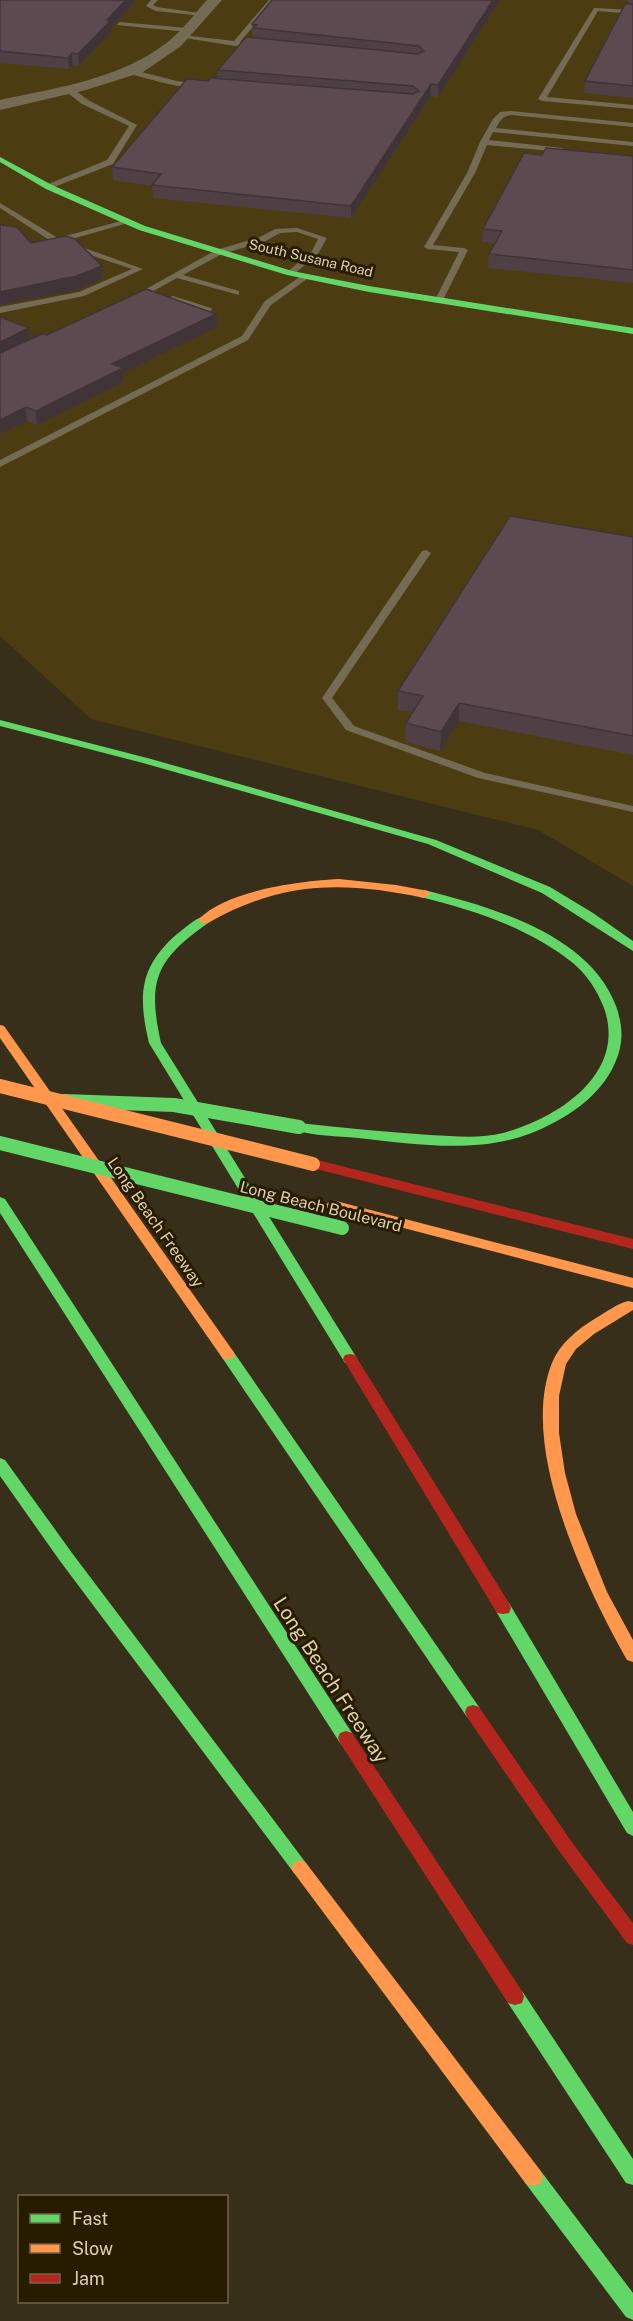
<svg xmlns="http://www.w3.org/2000/svg" width="633" height="2321" font-family="'Public Sans',sans-serif">
<style>
.built{fill:#4c3c11}
.lines{fill:none;stroke-linecap:round;stroke-linejoin:round}
.lane{fill:#756b54;fill-rule:evenodd}
.street{fill:#756b54;fill-rule:evenodd}
.fast{fill:#63d668;fill-rule:evenodd}
.slow{fill:#ff974d;fill-rule:evenodd}
.jam{fill:#b3261e;fill-rule:evenodd}
.fast-bridge{stroke:#63d668;stroke-width:14}
.slow-bridge{stroke:#ff974d;stroke-width:14}
.wall{fill:#504045}
.shaded-wall{fill:#413438}
.building{fill:#5d4a50;stroke:#413438;stroke-width:1.5}
.labels{text-anchor:middle;stroke-width:6;stroke-linejoin:round;paint-order:stroke}
.far-street-label{font-size:14px;fill:#dfd0ad;stroke:#281c00}
.street-label{font-size:16px;fill:#dfd0ad;stroke:#281c00}
.near-street-label{font-size:20px;fill:#dfd0ad;stroke:#281c00}
</style>
<rect width="100%" height="100%" fill="#372f19"/>
<path class="built" d="M0,0H633V886L538,830L91,719L0,636Z"/>
<g class="lines">
<g class="lane">
<path d="M151,0H158L153,5L157,7L206,14L203,16L156,11L146,6Z"/>
<path d="M269,0H276L240,42L259,45V47L235,46L179,37L182,35L234,41Z"/>
<path d="M594,8L633,10V14L598,11L547,97L633,105V109L542,101L538,99Z"/>
<path d="M119,22L188,28L191,30L188,32L117,25Z"/>
<path d="M129,69L177,81L205,85C189,93 144,77 126,73L125,71Z"/>
<path d="M65,87H71L88,100L137,125L113,164L49,189L45,187L46,185L107,160L129,126L82,104L65,91Z"/>
<path d="M511,111L633,123V127L511,115C502,116 500,121 496,128L633,142V146L493,132L489,140L562,148L566,150L562,152L487,145L475,173L433,245L464,248L468,250L443,300L436,302L435,300L459,252L428,249L424,247L467,173L480,142L493,119L500,112Z"/>
<path d="M0,203L58,238L128,219V223L65,241L143,269L84,296L0,313V307L79,292L132,269L54,243L0,208Z"/>
<path d="M297,228L327,238L318,254L293,275L286,273L312,251L318,239L297,232L280,233L266,241L222,254L183,275L239,291V295L177,278L137,300L130,298L216,250L260,237L275,229Z"/>
<path d="M304,274L311,276L271,305L248,340L0,467V460L242,336L265,301Z"/>
<path d="M173,296L211,308L212,310L208,313L170,301V297Z"/>
<path d="M426,550L431,553L332,698L354,726L485,773L633,806V812L478,778L346,730L322,698L422,551Z"/>
</g>
<path class="street" d="M207,0H222L181,46L143,72L86,90L0,110V100C59,87 121,79 169,41C183,30 195,13 207,0Z"/>
<g class="fast">
<path d="M0,157L52,185L145,226L292,271L369,286L633,328V334L369,292L287,275L139,230L46,189L0,162Z"/>
<path d="M0,720L151,759L436,840L550,887L593,913L633,941V951L542,893L428,844L143,763L0,726Z"/>
<path d="M424,890C491,907 589,934 616,1006C623,1026 624,1043 615,1063C600,1098 563,1121 529,1134C475,1154 414,1144 358,1138C337,1136 314,1136 294,1130L292,1127L299,1123C343,1128 386,1132 430,1135C455,1136 479,1139 503,1133C559,1118 627,1073 604,1008C597,990 587,975 573,963C529,928 474,910 420,897L418,894Z"/>
<path d="M204,916L208,917L210,920L208,923C156,960 147,980 161,1043L355,1355L357,1359L355,1363H345L149,1043C138,996 139,967 177,934C185,928 194,919 204,916Z"/>
<path d="M0,1197L5,1199L352,1733L354,1738L352,1743L346,1745L340,1743L0,1213Z"/>
<path d="M228,1350L233,1351L479,1707L481,1712L479,1717L473,1719L467,1717L223,1359L221,1355L223,1351Z"/>
<path d="M0,1458L5,1460L72,1553L306,1863L309,1868L306,1873L300,1876L294,1873L60,1561L0,1476Z"/>
<path d="M503,1602L509,1603L633,1812V1836L627,1833L497,1613L495,1608L497,1603Z"/>
<path d="M515,1989L522,1991L633,2159V2185L626,2183L508,2003L506,1997L508,1991Z"/>
<path d="M533,2168L540,2170L633,2293V2320L626,2317L526,2184L523,2177L526,2170Z"/>
</g>
<g class="slow">
<path d="M339,879L396,885L428,891L430,894L424,898C343,881 282,881 208,923L204,924L198,920C226,890 301,881 339,879Z"/>
<path d="M0,1025L4,1026L233,1351L235,1355L233,1359H223L0,1038Z"/>
<path d="M332,1200L633,1278V1288L327,1208L325,1205Z"/>
<path d="M628,1301L633,1302V1310L594,1334L576,1349L566,1364L559,1396V1433L565,1473L576,1514L607,1592L633,1640V1662L627,1660C586,1587 518,1447 552,1363C560,1343 578,1329 596,1318C606,1312 617,1304 628,1301Z"/>
<path d="M300,1860L306,1863L540,2170L543,2177L540,2184L533,2186L526,2184L294,1873L291,1868L294,1863Z"/>
</g>
<g class="jam">
<path d="M313,1159L633,1239V1249L308,1167L306,1164L308,1161Z"/>
<path d="M350,1354L355,1355L509,1603L511,1608L509,1613L503,1614L497,1613L343,1359L345,1355Z"/>
<path d="M473,1705L479,1707L571,1841L633,1923V1945L627,1943L559,1851L467,1717L465,1712L467,1707Z"/>
<path d="M346,1731L352,1733L522,1991L524,1997L522,2003L515,2005L508,2003L340,1743L338,1738L340,1733Z"/>
</g>
<g class="fast-bridge">
<path d="M64,1101L174,1105L299,1127"/>
<path d="M0,1143L342,1228"/>
</g>
<path class="slow-bridge" d="M0,1086L313,1164"/>
</g>
<g class="wall">
<path d="M0,0H133V5L111,28V32L79,66L73,65L69,69L0,63Z"/>
<path d="M272,0H500L438,97L431,96L351,218L153,198L152,186L113,180L112,167L208,81L218,78V70L254,38V36H252V24Z"/>
<path d="M628,0H633V98L584,93L585,81L628,4Z"/>
<path d="M542,155L633,156V283L488,268L489,254L495,243L482,242L483,229Z"/>
<path d="M217,327L123,373V382L37,425L27,421L0,434L29,328L30,339L47,335Z"/>
<path d="M633,537V755L459,721L440,751L405,742L406,723L413,712L398,710V691Z"/>
</g>
<g class="shaded-wall">
<path d="M126,0H133V5L111,28V32L79,66L78,54L107,20Z"/>
<path d="M493,0H500L438,97V85Z"/>
<path d="M72,53L73,65L69,69L68,58Z"/>
<path d="M431,84V96L351,218V206Z"/>
<path d="M102,266V279L78,290L0,305V292Z"/>
<path d="M216,314L217,327L123,373V382L37,425L36,411L112,364Z"/>
<path d="M29,328L30,342L0,357V342Z"/>
<path d="M26,407L27,421L0,434V420Z"/>
<path d="M459,703V721L440,751L441,732Z"/>
</g>
<g class="building">
<path d="M0,0H126L107,20H111L78,54L72,53L68,58L0,51Z"/>
<path d="M272,0H493L438,85L431,84L351,206L152,185L161,174L112,167L187,79L208,81L211,78L413,94L419,91L413,86L218,70L246,37L418,54L424,51L419,46L254,28L257,25L252,24Z"/>
<path d="M625,4H633V86L585,81Z"/>
<path d="M546,148L633,156V270L489,254L502,231L483,229L524,153L542,155Z"/>
<path d="M0,225L17,227L31,243L66,236L75,239L102,266L77,276L0,292Z"/>
<path d="M146,289L216,314L112,364L123,368L36,411L26,407L0,420V353L42,334L47,335Z"/>
<path d="M0,317L29,328L0,342Z"/>
<path d="M510,516L633,537V736L459,703L441,732L406,723L423,696L398,691Z"/>
</g>
<g class="labels">
<g class="far-street-label">
<text transform="translate(311 258) rotate(13)" y="5">South Susana Road</text>
</g>
<g class="street-label">
<text transform="translate(321 1206) rotate(14)" y="6">Long Beach Boulevard</text>
<text transform="translate(156 1222) rotate(55)" y="6">Long Beach Freeway</text>
</g>
<g class="near-street-label">
<text transform="translate(331 1680) rotate(57)" y="7">Long Beach Freeway</text>
</g>
</g>
<rect x="18" y="2195" width="210" height="108" fill="#281c00" stroke="#716445" stroke-width="1.5"/>
<rect x="30" y="2214" width="30" height="9" fill="#63d668" stroke="#716445" stroke-width="1.5"/>
<text x="72" y="2225" font-size="18" fill="#dfd0ad">Fast</text>
<rect x="30" y="2244" width="30" height="9" fill="#ff974d" stroke="#716445" stroke-width="1.5"/>
<text x="72" y="2255" font-size="18" fill="#dfd0ad">Slow</text>
<rect x="30" y="2274" width="30" height="9" fill="#b3261e" stroke="#716445" stroke-width="1.5"/>
<text x="72" y="2285" font-size="18" fill="#dfd0ad">Jam</text>
</svg>
